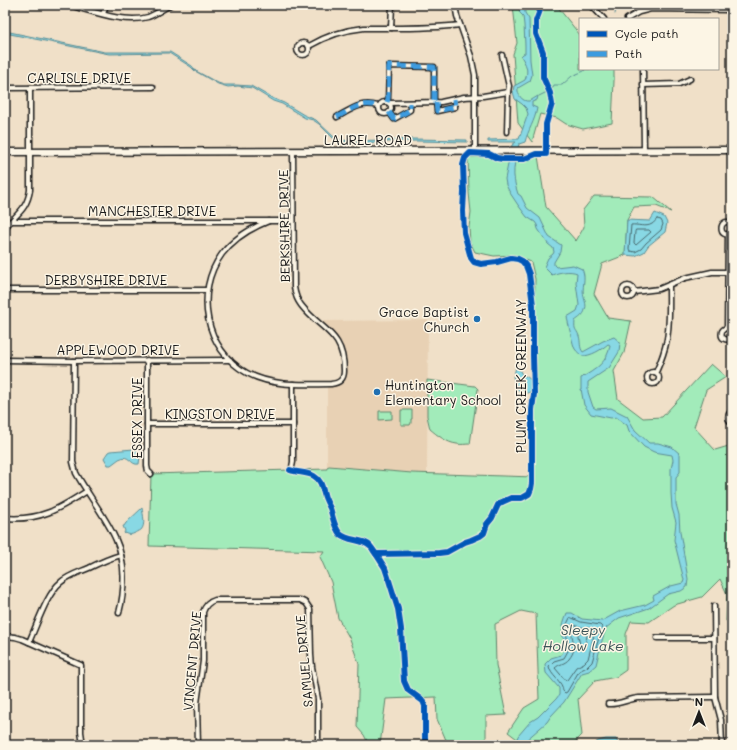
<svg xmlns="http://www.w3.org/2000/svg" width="737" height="750" font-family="Mali,sans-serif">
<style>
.built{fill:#e8d1b4}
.green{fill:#a2ebba;stroke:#5f846b}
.water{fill:#88d8e4;stroke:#5d8d94}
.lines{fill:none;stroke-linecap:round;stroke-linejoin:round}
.shore{stroke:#47676c;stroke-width:1}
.stream{stroke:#5d8d94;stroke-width:1}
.street-casing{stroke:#1c1c1c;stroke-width:7}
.secondary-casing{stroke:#1c1c1c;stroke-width:9}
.street{stroke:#fcf5e5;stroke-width:4}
.secondary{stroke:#fcf5e5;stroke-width:6}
.quiet{stroke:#3c9bdf;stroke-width:5;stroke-dasharray:10 5;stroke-linecap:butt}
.cycleway-casing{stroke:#fcf5e5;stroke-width:8}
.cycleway{stroke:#0057b8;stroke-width:6}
.poi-dot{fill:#1f6fb2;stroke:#fcf5e5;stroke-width:1.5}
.labels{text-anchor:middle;stroke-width:3;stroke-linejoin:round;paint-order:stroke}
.street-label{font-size:13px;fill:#1c1c1c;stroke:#fcf5e5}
.poi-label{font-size:13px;fill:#1c1c1c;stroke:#fcf5e5;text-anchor:end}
.water-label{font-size:14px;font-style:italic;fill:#3c5458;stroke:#fcf5e5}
</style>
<rect width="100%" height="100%" fill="#f0e0c8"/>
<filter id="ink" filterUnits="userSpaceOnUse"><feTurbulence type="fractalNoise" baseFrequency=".025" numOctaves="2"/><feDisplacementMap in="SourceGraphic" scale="8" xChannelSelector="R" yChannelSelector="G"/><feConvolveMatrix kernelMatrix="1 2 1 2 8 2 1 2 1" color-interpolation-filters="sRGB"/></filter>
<g filter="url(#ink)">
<path class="built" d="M428,320L427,474L412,473L329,466L327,467V386H338L344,381L347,375L346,356L342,343L335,335L321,321Z"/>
<g class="green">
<path d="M513,5H558L560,10L580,35V69H614V81L612,123L583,129L566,124L557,118L540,114L532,142L518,123L513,54L517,43Z"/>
<path d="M538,156L546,207L576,241L584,227L583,210L594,196L653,197L671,212L656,206L634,207L627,220L625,255L602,264L594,294L608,318L631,321L624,353L614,371L618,399L643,418L662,417L711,364L726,377L706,390L694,427L715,450L732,445V621H726L727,594L720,579L702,597L674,605L649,622L631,621L626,634V670L616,677L595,681L578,699L582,735L572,745H525L508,732L524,708L539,699L536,614L521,611L495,624L496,665L506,715L486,716V745H453L446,740L437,719L436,697L386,699L380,745H369L364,735L357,727L359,664L350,639L338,618L331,582L320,557L324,551L149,546L151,474L327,469V467L329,466L412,473L534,477L533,377L535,279L531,262L514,255L494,256L475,252L470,242L469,227L471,212L469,193L468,157Z"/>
<path d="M427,380L475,386L478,389L470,444C466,444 461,445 457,444C447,443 437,435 430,429L427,416Z"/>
<path d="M401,410H412V419H411V423L410,425H401Z"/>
<path d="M379,411H392V419L379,420Z"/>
</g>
<g class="water">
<path d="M522,5H533L525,10V13L529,19L530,60L532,75L530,81L518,88C517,94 522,102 529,101C532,100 536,97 538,96L537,100L532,102V106L537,108C535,121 528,130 525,142L519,144C514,165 511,174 518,194L521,196L527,208L540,218L549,237L561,245L560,252L554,262V265L556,267L573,265L582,269C587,278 581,288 584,297C585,302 587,305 585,310C584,315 579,318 575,321C574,331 576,328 579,336C581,342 579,347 583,352L603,341L614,337L620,342L619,352L609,368L588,382V392L593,407L596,409L611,408L627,416L635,430L649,443H658L672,447L680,454V472L676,477V504L679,515L680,532L688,579L687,587L681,591L668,594L649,608L619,618L606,628L601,644L596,665L589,671L582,673L564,702L551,716L547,722L525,741L524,745H515L518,736L530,722L538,717L556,699L559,695V688L546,673L545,664L551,658L561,655L566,648C561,632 561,628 567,613H572L582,619L602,621L620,611L645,605L654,600L653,596L671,586L683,583L684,580L674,540L676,522L672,508L671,493V469L673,460L672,455L654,452L644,447L629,431L627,425L616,417L611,418L591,414L584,405L581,389V378C595,370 608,362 610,345L608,344C601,350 591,356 582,356C580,354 577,352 575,349C573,346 568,322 567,317L577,311L579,305L576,283L577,273C570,270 559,272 552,275L544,267L548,258L553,254L554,252L553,248L548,244L538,229L537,225L535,222L527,217L518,205L510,193L506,185L505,179L512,145L516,142H488V140L519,139L528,114L526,108L522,104L515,99L513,92L514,86L525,80C529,69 526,65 521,56L523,54L525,53V45L524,25L523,16L519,12L520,9Z"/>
<path d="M5,31L105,52H170L192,66L196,71L218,83L224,85H236L251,86L272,98L284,103L304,115L316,120L336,139L350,141L414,139L467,140V142L416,141L353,143L337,141L334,139L319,124L313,120L305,118L282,104L273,101L252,88L238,86L228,87L218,84L195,71L191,67L169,53L109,54L5,33Z"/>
<path d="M655,213L664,217L667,223L665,232L648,246L644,252L635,256L625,255L627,220L650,221Z"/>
<path d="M516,367H518C519,369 520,371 521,373C525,377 530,376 532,384C534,394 523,396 517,389C515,385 514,380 513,376L514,375Z"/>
<path d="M134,449L137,450L140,456L139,464C130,466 130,453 119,459C116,461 114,463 111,465H108L104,458L108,452L110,451Z"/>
<path d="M142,508C143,514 146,525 141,530C140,531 135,532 135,533C131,535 130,535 125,533V534L124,533L125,531L123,526H124L126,523Z"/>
<path d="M606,739H616L619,745H592L598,741Z"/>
</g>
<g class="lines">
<g class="shore">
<path d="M657,219L661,220L663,224L661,230L646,243L641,249L635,252L630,251L629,249L631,225C637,224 646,228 652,224C654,223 655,221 657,219Z"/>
<path d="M636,230H649L651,232L636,245L634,243L635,232Z"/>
<path d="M572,618L581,622L600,625L602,627L592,662L587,667L579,671L567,692L565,693L563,691C563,681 550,676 549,666L554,661L564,658L569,649V646L566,633L567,624L570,618Z"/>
<path d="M572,625H574L580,627L594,629L595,631L588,659L584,663L576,667L567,680L566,681L555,668C559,664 565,664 569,659C580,645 569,640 572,625Z"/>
<path d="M580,633L586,634L587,636L584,649L583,650L581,649L578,636V634Z"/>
</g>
<g class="stream">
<path d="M615,14L617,5"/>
<path d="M551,89L553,88L554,85H562L572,76L584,71L586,69"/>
<path d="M539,96L547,92"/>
</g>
<defs>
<g id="street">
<path d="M69,5C92,11 125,24 148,17C156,14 163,9 170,5"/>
<path d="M455,5L457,16L471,56L475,75V151"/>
<path d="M591,5L604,19"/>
<path d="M103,14L106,5"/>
<path d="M627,19L639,12L651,9L732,10"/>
<path d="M391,28L392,5"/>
<circle cx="303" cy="49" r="6"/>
<path d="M309,46C326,36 344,30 364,28C396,28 428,29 460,25"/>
<path d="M502,55L508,82L509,86L508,92"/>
<path d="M643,69L644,150"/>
<path d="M643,85L679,84L690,79"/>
<path d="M5,88L153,87"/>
<circle cx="385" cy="108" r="6"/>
<path d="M387,102L388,99L389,66L434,67V102"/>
<path d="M436,102L437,111L455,107L454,99"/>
<path d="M389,103L441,102L464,97L483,96L508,92L507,132"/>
<path d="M389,112L394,119L410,110V103"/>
<path d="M337,117C352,109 361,101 378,106"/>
<path d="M11,221H293"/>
<path d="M269,221C251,228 234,238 222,254C194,292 205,350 247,373C273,387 303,384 331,384C339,383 344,380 344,371C344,332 321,331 301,305C297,300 295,294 294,287L293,151"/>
<path d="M732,224C718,215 718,242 732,232"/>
<path d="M5,228C16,214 27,210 30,190V88"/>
<circle cx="628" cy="292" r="6"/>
<path d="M5,290H207"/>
<path d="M634,292L659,289L685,278L712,272H732"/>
<path d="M727,328L728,234"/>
<path d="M732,329C718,323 718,345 732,338"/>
<path d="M5,360L74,361L230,360"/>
<path d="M147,360V466L148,471L151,474"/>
<path d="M74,361L73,462L76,473C88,495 106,517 116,540C126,562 125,590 119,613"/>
<circle cx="653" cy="378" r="6"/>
<path d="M656,372C661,361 665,350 667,339C670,322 669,303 669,285"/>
<path d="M732,411C727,414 727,420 732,423"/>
<path d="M147,424H293"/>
<path d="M290,470L292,467L293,462V384"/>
<path d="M5,518C40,521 59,509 87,491"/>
<path d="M714,606L715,697L721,720L722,745"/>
<path d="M5,636L15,637L22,639L81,665V732L83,745"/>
<path d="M657,638H714"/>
<path d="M29,642C37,625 47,593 61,582C69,575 80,572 89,568C99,563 110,558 121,555"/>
<path d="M5,696L6,697"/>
<path d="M608,704C620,705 627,699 639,698L715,697"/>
<path d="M198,745L197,703L203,661V612C205,606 208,602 215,600H300L306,603L310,609L311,655L312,667L318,699V745"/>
</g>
<path id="secondary" d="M5,152L732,150"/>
</defs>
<use href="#street" class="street-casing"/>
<use href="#secondary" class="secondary-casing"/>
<use href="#street" class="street"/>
<use href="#secondary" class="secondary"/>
<g class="quiet">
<path d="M387,102L388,99L389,66L434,67V102"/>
<path d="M436,102L437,111L455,107L454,99"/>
<path d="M389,112L394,119L410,110V103"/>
<path d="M337,117C352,109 361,101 378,106"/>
</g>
<defs>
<g id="cycleway">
<path d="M290,470C298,473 307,472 314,476C321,480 322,487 324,494C325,499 328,504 330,508C333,517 334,527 340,534C349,542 363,538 371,547C373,549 374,552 376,554L439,553L447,552L465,542L471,540L480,536L484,533L487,524L492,518L498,505L502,502L511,498H522L529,494L531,489L532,483V410L534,394L533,355V305L529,274L526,266L522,261L518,259L511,258L497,262L481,264L474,262L471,258L464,233L463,211L464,192L463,165L465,158L470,153L489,154L497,158L503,159H524L536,154H546V124L552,104L550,93L543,77V52L536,34V21L542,5"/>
<path d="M376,554L385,568L387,574L398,609L401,629L404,681L408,690L423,701L425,706V745"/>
</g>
</defs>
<use href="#cycleway" class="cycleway-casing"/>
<use href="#cycleway" class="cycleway"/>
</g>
</g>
<g class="poi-dot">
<circle cx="477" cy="319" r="4"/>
<circle cx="377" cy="392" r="4"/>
</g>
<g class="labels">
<g class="street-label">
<text x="79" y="83">CARLISLE DRIVE</text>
<text x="368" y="145">LAUREL ROAD</text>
<text x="152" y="216">MANCHESTER DRIVE</text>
<text transform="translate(284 226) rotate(-91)" y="5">BERKSHIRE DRIVE</text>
<text x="106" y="285">DERBYSHIRE DRIVE</text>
<text x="118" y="355">APPLEWOOD DRIVE</text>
<text transform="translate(521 376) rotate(-90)" y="5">PLUM CREEK GREENWAY</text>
<text x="220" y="419">KINGSTON DRIVE</text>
<text transform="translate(137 418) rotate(-90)" y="5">ESSEX DRIVE</text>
<text transform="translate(192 661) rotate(-85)" y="5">VINCENT DRIVE</text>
<text transform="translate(304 661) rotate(-95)" y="5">SAMUEL DRIVE</text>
</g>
<g class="poi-label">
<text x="469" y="317">Grace Baptist<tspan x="469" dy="15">Church</tspan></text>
<text x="385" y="390" text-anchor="start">Huntington<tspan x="385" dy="15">Elementary School</tspan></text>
</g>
<g class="water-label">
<text x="583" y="635">Sleepy<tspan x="583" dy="16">Hollow Lake</tspan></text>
</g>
</g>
<rect width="737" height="750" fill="none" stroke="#fcf5e5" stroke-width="20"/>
<rect x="10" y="10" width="717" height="730" fill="none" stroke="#1c1c1c" stroke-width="1.5" filter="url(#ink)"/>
<rect x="579" y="18" width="140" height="52" fill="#fcf5e5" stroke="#a29e95"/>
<rect x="587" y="31" width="20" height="6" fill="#0057b8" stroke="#a29e95"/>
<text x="615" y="38" font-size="12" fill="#1c1c1c">Cycle path</text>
<rect x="587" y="51" width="20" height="6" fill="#3c9bdf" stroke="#a29e95"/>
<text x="615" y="58" font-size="12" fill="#1c1c1c">Path</text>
<g transform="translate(699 712)" stroke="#fcf5e5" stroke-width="3" paint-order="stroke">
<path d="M0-3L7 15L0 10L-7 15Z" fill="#1c1c1c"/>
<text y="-6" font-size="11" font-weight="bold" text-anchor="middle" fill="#1c1c1c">N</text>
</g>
</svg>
